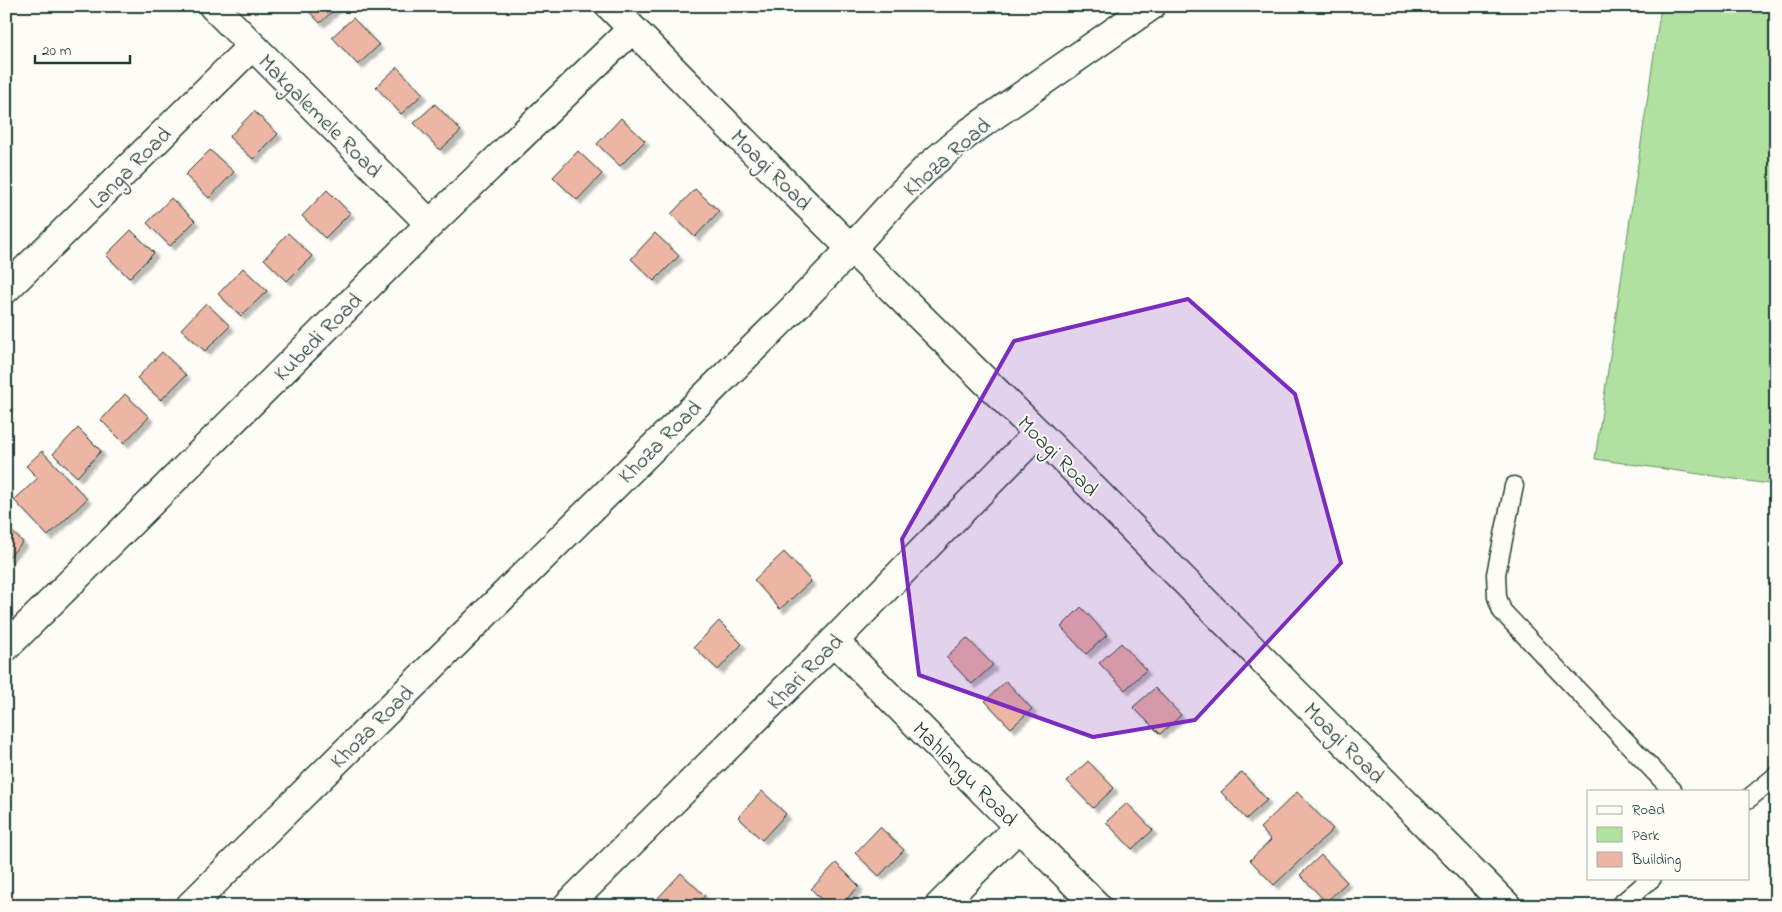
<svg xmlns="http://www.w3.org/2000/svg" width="1782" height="912" font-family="'Indie Flower',sans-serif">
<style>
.green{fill:#b0e1a1;stroke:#688f6a}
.building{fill:#edb5a4;stroke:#1f3d34;filter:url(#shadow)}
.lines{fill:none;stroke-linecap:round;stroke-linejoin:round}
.lane-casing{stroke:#1f3d34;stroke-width:21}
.street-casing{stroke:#1f3d34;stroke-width:31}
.secondary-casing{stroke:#1f3d34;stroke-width:31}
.lane{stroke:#fdfcf7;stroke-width:18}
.street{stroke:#fdfcf7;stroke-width:28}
.secondary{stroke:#fdfcf7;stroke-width:28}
.marked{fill:#7b2cbf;fill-opacity:0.2;stroke:#7b2cbf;stroke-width:4;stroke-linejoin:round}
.labels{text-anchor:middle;stroke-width:4;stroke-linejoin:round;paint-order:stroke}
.street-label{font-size:22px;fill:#1f3d34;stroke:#fdfcf7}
</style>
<defs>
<filter id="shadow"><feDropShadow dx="4.5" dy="4.5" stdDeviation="1" flood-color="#0004"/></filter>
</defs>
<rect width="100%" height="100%" fill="#fdfcf7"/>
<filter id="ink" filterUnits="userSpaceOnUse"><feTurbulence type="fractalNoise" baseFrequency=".02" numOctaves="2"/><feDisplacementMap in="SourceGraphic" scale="10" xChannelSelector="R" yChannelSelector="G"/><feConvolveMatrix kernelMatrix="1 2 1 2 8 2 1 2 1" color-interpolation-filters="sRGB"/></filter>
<g filter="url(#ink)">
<path class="green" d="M1661,6H1776V485L1595,459Z"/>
<g class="building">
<path d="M304,6H338L320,23Z"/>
<path d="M353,18L379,45L358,65L332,37Z"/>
<path d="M397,67L423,94L401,114L376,87Z"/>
<path d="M435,104L461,131L440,150L414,123Z"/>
<path d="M254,111L278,134L253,159L229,137Z"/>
<path d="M621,118L645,141L620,166L597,144Z"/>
<path d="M210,150L234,172L209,198L185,175Z"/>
<path d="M578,151L602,174L577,200L553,177Z"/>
<path d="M695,189L719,211L695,237L671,214Z"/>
<path d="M327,190L350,213L325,238L302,216Z"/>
<path d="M171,198L195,221L170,246L147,223Z"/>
<path d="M131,230L154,253L129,278L106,255Z"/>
<path d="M288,233L312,256L287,281L264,259Z"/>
<path d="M655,233L679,256L654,281L631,259Z"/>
<path d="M243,268L267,291L241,316L218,294Z"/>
<path d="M206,303L230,326L205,351L181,329Z"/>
<path d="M162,352L186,375L161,400L137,378Z"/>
<path d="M125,394L149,417L124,443L101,420Z"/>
<path d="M78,428L101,451L77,477L53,454Z"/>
<path d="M42,451L87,499L48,536L14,500L38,478L26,466Z"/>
<path d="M6,526L23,542L6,560Z"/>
<path d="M784,552L811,581L780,609L754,580Z"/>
<path d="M1081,607L1107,635L1086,654L1061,627Z"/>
<path d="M719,621L742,644L718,670L694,647Z"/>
<path d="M967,638L993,665L972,684L946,657Z"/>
<path d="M1121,643L1146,670L1125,690L1099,663Z"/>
<path d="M1006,681L1032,709L1011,728L985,701Z"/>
<path d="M1155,688L1181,715L1160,734L1133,707Z"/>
<path d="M1088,761L1114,788L1093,808L1067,781Z"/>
<path d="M1242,772L1267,800L1246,819L1221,792Z"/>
<path d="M762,791L786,814L762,840L738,817Z"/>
<path d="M1297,792L1333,829L1274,885L1250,860L1271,840L1260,828Z"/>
<path d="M1127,803L1153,830L1132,849L1106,822Z"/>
<path d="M880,827L904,850L879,876L855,853Z"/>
<path d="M1321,855L1347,882L1326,902L1300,875Z"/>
<path d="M836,863L859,886L840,906H828L811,889Z"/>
<path d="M681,873L705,896L695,906H664L657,899Z"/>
</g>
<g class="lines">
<defs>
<g id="lane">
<path d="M1514,486L1496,574L1497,597L1502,611L1673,791"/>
<path d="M1748,799L1776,776"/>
<path d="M1619,906L1652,878"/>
</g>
<g id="street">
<path d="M213,6L430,224"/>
<path d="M6,289L252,46"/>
<path d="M834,641L1097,906"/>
<path d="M6,647L430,224L632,29"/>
<path d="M567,906L834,641L1038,433"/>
<path d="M939,906L1019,827"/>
</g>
<g id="secondary">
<path d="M610,6L796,194L1038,433L1507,906"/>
<path d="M190,906L791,311L852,248L899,196L929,166L967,134L1151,6"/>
</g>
</defs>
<use href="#lane" class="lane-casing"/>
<use href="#street" class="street-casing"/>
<use href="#secondary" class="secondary-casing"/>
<use href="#lane" class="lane"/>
<use href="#street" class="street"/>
<use href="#secondary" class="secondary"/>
</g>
</g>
<path class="marked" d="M1188,299L1295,394L1341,563L1195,720L1093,737L919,675L902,539L1014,341Z"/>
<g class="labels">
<g class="street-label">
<text transform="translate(321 115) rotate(45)" y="8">Makgalemele Road</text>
<text transform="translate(946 156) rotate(-41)" y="8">Khoza Road</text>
<text transform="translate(129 167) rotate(-45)" y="8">Langa Road</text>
<text transform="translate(772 169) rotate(45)" y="8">Moagi Road</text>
<text transform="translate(317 336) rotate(-45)" y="8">Kubedi Road</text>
<text transform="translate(659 441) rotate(-45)" y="8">Khoza Road</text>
<text transform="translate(1059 455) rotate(45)" y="8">Moagi Road</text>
<text transform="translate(804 671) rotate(-45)" y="8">Khari Road</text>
<text transform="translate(371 726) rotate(-45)" y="8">Khoza Road</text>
<text transform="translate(1345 742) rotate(45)" y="8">Moagi Road</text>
<text transform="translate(966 773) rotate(45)" y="8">Mahlangu Road</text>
</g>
</g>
<rect width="1782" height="912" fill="none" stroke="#fdfcf7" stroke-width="25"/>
<rect x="12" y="12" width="1757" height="887" fill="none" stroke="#1f3d34" stroke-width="2" filter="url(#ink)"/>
<rect x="1587" y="790" width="162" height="90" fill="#fdfcf7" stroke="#a4b0a9"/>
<rect x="1597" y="806" width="25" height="8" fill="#fdfcf7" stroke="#a4b0a9"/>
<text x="1632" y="814" font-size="15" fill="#1f3d34">Road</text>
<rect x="1597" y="827" width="25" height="15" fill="#b0e1a1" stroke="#a4b0a9"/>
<text x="1632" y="840" font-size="15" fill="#1f3d34">Park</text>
<rect x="1597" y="852" width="25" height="15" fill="#edb5a4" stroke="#a4b0a9"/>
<text x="1632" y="864" font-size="15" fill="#1f3d34">Building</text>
<path d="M35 55v8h95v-8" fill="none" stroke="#1f3d34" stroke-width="2.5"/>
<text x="42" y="55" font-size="15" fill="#1f3d34" stroke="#fdfcf7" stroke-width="4" paint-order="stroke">20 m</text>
</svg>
